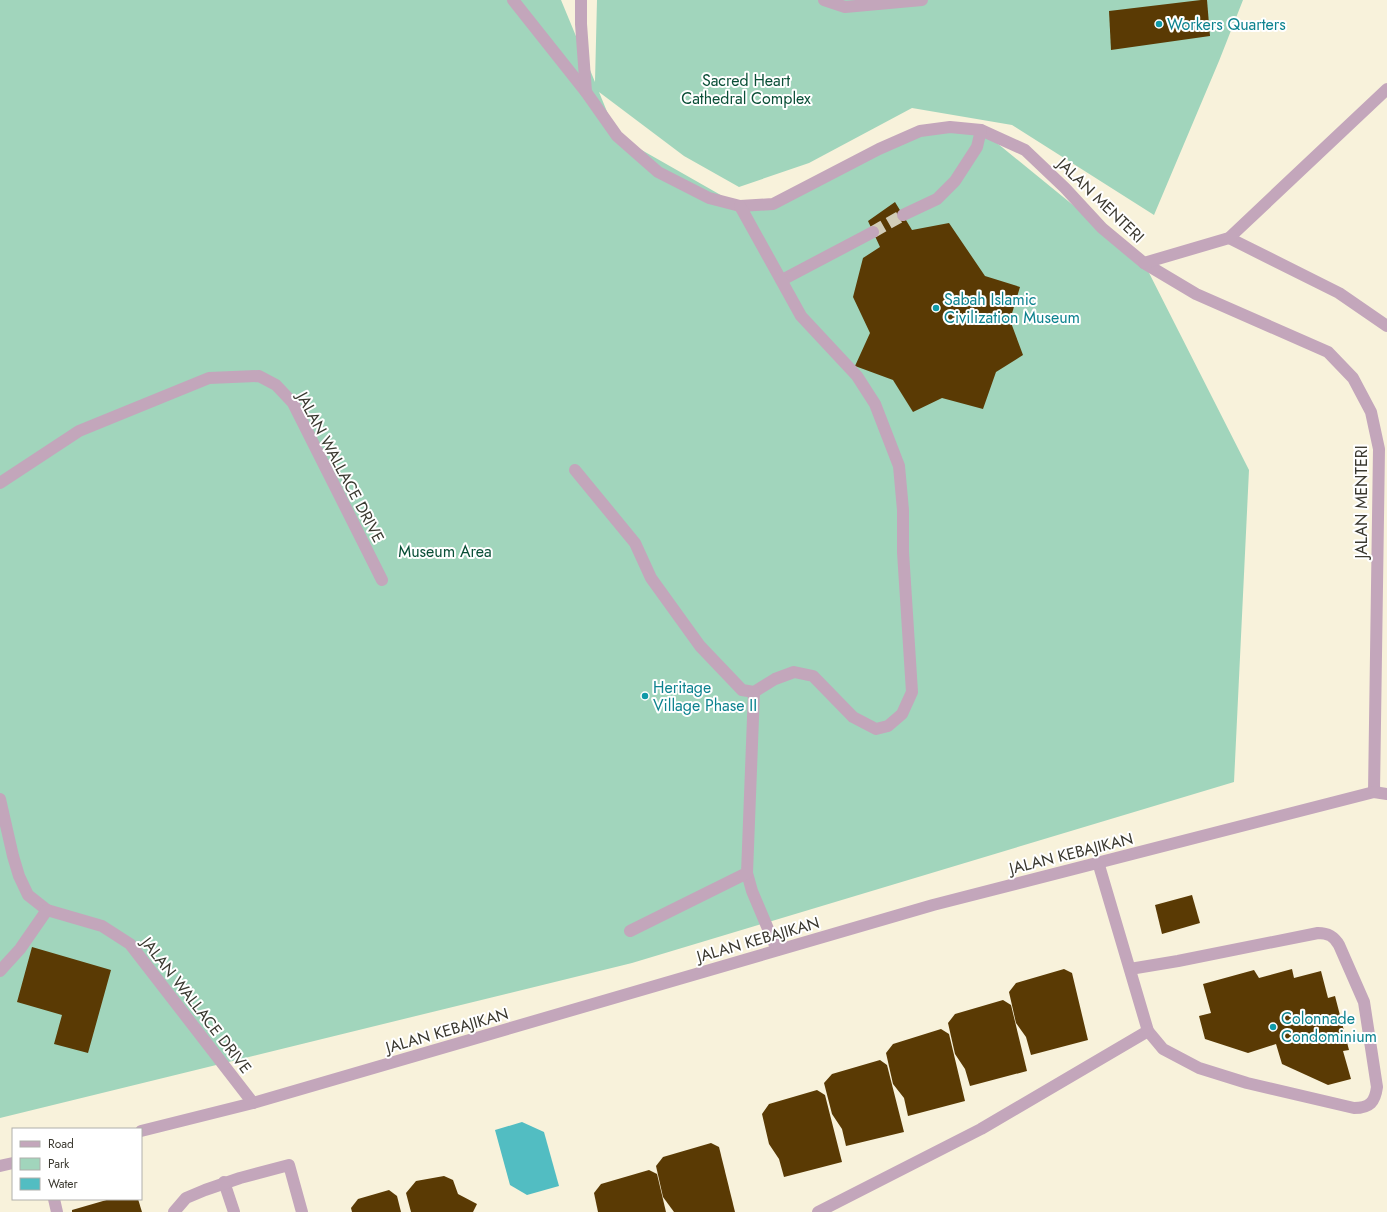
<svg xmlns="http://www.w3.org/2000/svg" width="1387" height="1212" font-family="Jost,sans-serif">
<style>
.green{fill:#a1d5bc}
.water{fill:#52bdc2}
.building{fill:#5a3a04}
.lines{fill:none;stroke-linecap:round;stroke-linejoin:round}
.minor-tunnel{stroke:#d2cdb9;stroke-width:12;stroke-dasharray:12 6;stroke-linecap:butt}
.minor{stroke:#c3a6bb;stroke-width:12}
.culture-dot{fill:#0f9aa8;stroke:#fff;stroke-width:1.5}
.labels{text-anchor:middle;stroke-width:4;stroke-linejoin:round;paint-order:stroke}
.culture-label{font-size:16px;fill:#0d838f;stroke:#fff;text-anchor:start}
.park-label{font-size:16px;fill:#0a4f37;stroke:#fff}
.street-label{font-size:16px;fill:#3a382f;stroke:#fff}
</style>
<rect width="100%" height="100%" fill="#f8f2db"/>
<path class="green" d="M0,0H561L595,82L597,0H1243L1219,61L1154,215L1012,125L912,108L809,163L739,187L684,156L599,92L617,136L740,206L773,204L920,131L981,130L1144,263L1249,470L1234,782L632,963L0,1118Z"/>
<path class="water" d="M522,1122L544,1132L559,1186L527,1195L510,1185L495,1130Z"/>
<g class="building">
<path d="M1201,0H1207L1210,36L1111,50L1109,11Z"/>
<path d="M895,202L912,230L949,223L985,276L1020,287L1010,320L1023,355L996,372L983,409L942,398L913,412L893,380L855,366L870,333L853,297L863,258L880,247L868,221Z"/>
<path d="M1192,895L1200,923L1162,934L1155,905Z"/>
<path d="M32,947L111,970L88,1053L54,1044L62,1015L17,1002Z"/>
<path d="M1064,969L1072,973L1088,1040L1031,1055L1026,1037L1016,1023L1009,992L1016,983Z"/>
<path d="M1292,969L1294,978L1321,971L1328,998L1335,996L1349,1050L1343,1051L1351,1079L1328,1085L1282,1064L1276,1044L1248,1053L1205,1039L1199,1016L1211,1013L1203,984L1254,970L1259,978Z"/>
<path d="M1003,1000L1011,1005L1027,1071L970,1086L965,1069L955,1054L948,1023L955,1014Z"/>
<path d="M941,1029L949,1034L965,1101L908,1116L904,1098L893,1084L886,1053L893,1044Z"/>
<path d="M880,1060L887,1065L904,1132L846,1146L842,1129L832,1114L824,1083L832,1074Z"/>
<path d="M817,1090L825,1095L842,1162L784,1177L779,1159L769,1144L762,1114L769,1104Z"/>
<path d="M711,1143L719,1147L735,1212H674L663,1197L656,1166L663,1157Z"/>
<path d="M649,1170L657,1174L666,1212H598L594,1193L601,1184Z"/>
<path d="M444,1176L453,1180L458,1194L477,1204L473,1212H411L406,1193L416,1181Z"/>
<path d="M389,1190L397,1196L401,1212H352L351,1208L358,1199Z"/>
<path d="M110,1199H138L142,1212H72V1210Z"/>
</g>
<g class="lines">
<path class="minor-tunnel" d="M873,232L903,215"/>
<g class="minor">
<path d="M513,0L586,92"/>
<path d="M581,0V24L586,92L617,136L658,172L709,198L740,206L773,204L879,149L920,131L950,127L981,130L1025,150L1065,188L1102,228L1144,263L1196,294L1328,352L1353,378L1371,412L1379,449L1374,792"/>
<path d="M824,0L845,7L922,0"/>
<path d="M903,215L937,199L955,181L977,147L981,130"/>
<path d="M1229,238L1339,293L1387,326"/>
<path d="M1144,263L1229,238L1387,89"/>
<path d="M782,280L873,232"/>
<path d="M575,470L635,543L651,578L700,646L742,690L754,692L775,679L794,672L813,676L853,717L876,729L888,726L902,714L912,692L903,552V510L899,466L875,404L857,376L801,316L740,206"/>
<path d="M0,483L79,431L209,378L259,376L276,385L293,403L382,580"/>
<path d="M0,799L13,856L19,876L28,895L47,910L102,926L130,944L253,1103"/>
<path d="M1098,862L1148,1031L1163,1049L1199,1068L1247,1083L1354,1108C1370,1108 1375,1102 1377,1087L1364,1002L1339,945C1334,936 1328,933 1318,933L1178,961L1130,969"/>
<path d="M747,873L752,891L777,950"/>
<path d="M630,931L747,873L754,692"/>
<path d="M0,971L20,949L47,910"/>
<path d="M141,1131L253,1103L933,905L1374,792L1387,794"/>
<path d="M0,1166L13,1163"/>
<path d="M224,1182L234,1212"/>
<path d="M54,1199L57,1212"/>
<path d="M174,1212L186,1198L205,1190L240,1178L289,1165L302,1212"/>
<path d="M818,1212L981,1129L1148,1031"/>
</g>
</g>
<g class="culture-dot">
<circle cx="1159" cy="24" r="4"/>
<circle cx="936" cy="308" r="4"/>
<circle cx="645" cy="696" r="4"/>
<circle cx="1273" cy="1027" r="4"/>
</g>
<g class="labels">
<g class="culture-label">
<text x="1167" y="30">Workers Quarters</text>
<text x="944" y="305">Sabah Islamic<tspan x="944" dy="18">Civilization Museum</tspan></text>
<text x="653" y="693">Heritage<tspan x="653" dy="18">Village Phase II</tspan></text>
<text x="1281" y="1024">Colonnade<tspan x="1281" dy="18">Condominium</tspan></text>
</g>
<g class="park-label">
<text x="746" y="86">Sacred Heart<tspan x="746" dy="18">Cathedral Complex</tspan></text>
<text x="445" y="557">Museum Area</text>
</g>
<g class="street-label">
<text transform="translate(1101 200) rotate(44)" y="6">JALAN MENTERI</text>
<text transform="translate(341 467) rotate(62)" y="6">JALAN WALLACE DRIVE</text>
<text transform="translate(1361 502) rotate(-90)" y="6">JALAN MENTERI</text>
<text transform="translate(1071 853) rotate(-14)" y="6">JALAN KEBAJIKAN</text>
<text transform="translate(758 939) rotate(-16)" y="6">JALAN KEBAJIKAN</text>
<text transform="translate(197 1005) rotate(52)" y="6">JALAN WALLACE DRIVE</text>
<text transform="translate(447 1030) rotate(-16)" y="6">JALAN KEBAJIKAN</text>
</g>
</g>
<rect x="12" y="1128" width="130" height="72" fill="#ffffff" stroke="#b0afac"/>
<rect x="20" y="1141" width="20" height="6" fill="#c3a6bb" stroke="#b0afac"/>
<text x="48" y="1148" font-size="12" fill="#3a382f">Road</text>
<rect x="20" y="1158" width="20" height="12" fill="#a1d5bc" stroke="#b0afac"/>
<text x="48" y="1168" font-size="12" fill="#3a382f">Park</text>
<rect x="20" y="1178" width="20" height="12" fill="#52bdc2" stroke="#b0afac"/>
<text x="48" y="1188" font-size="12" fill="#3a382f">Water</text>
</svg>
